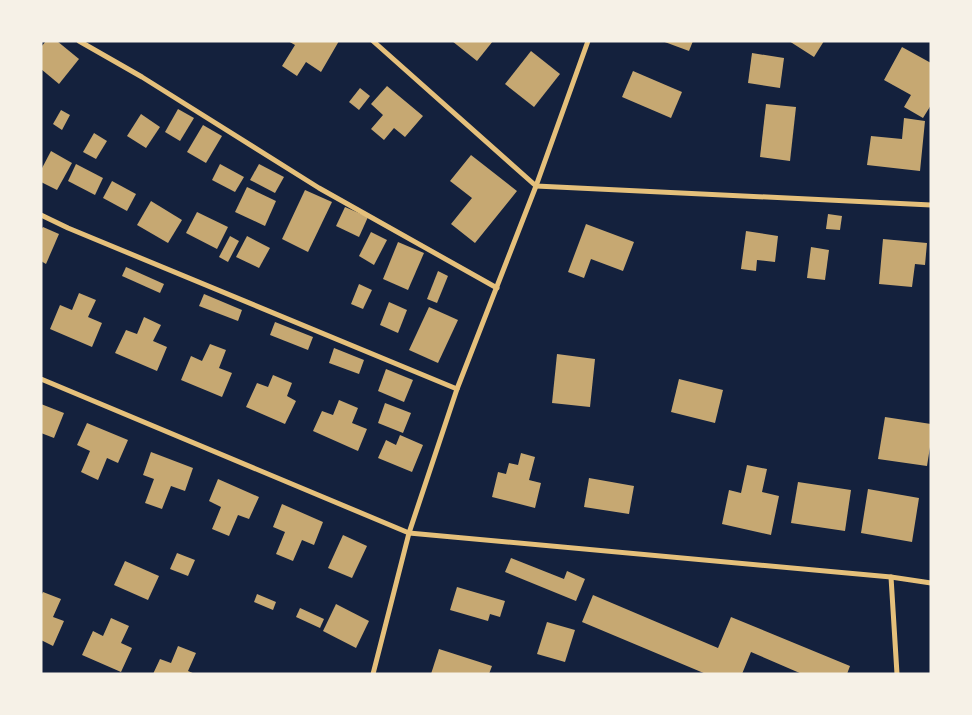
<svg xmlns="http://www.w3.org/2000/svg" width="972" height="715" font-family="Mulish,sans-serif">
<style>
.building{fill:#c6a872}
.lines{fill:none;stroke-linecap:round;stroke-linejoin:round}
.minor{stroke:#e5c07b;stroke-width:5}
</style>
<rect width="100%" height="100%" fill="#14213d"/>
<g class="building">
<path d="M46,41H57L79,59L59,84L41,69V47Z"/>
<path d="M288,41H339L321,72L306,62L297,76L282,66L295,45Z"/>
<path d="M452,41H493L477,61Z"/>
<path d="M662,41H693L689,51Z"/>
<path d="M789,41H824L814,57Z"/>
<path d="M902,47L931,63V105L923,118L904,107L911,95L884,80Z"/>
<path d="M531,51L560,74L534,107L505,84Z"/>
<path d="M752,53L784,58L780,88L748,83Z"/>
<path d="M633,71L682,92L671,118L622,97Z"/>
<path d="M387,86L423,116L405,137L394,128L384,140L371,129L383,115L371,104Z"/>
<path d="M360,88L370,96L359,110L349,102Z"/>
<path d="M766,104L796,107L790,161L760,157Z"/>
<path d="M178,109L194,118L180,141L165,132Z"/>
<path d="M61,110L70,115L62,130L53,124Z"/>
<path d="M141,114L160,127L146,148L127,136Z"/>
<path d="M904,118L925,121L920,171L867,165L871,136L902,139Z"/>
<path d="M203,125L222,136L206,163L187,152Z"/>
<path d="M94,133L107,141L96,159L83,152Z"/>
<path d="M51,151L72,163L57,190L41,182V170Z"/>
<path d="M471,155L517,191L475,243L451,224L472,198L450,181Z"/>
<path d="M76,164L103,178L95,195L68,181Z"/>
<path d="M220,164L244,177L235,192L212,180Z"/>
<path d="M259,164L284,177L275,193L250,180Z"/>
<path d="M112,181L136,194L127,211L103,198Z"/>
<path d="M247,187L276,201L265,226L235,212Z"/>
<path d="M305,190L332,202L308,252L282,239Z"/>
<path d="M151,201L182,220L168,243L137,225Z"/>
<path d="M345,207L368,217L359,237L336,226Z"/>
<path d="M197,212L228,227L217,249L186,233Z"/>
<path d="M828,214L842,216L840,230L826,229Z"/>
<path d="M586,224L634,242L623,271L591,259L584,278L568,272Z"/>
<path d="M43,227L59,234L46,264L41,261V230Z"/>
<path d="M746,231L778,236L775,262L757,260L756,271L741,269Z"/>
<path d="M371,232L387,240L374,265L359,256Z"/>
<path d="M230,236L239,241L228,262L219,257Z"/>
<path d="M247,236L270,248L259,268L236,257Z"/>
<path d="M883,239L927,243L925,265L915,264L912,287L879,284Z"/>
<path d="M398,242L424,253L408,290L383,279Z"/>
<path d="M811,247L829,250L825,280L807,278Z"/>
<path d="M126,267L164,284L160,293L122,276Z"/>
<path d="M438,271L448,276L437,303L427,299Z"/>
<path d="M359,284L372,290L363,309L351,304Z"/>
<path d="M79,293L96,300L88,317L102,323L92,347L50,329L60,305L72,310Z"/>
<path d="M204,294L242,310L238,321L199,306Z"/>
<path d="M389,302L407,310L398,333L380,325Z"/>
<path d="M429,307L458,320L438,363L409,350Z"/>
<path d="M144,317L161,325L153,341L167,347L157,371L115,353L126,330L137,334Z"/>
<path d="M275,322L313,337L308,350L270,335Z"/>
<path d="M210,344L226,350L219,368L232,373L222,397L181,380L191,356L202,361Z"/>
<path d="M334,348L364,360L359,374L329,363Z"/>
<path d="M557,354L595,359L590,407L552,403Z"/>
<path d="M386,369L413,380L404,402L378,391Z"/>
<path d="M273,375L292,383L287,396L296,401L285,424L246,407L257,383L268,387Z"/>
<path d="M679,379L723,390L715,423L671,412Z"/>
<path d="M339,400L358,408L352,423L367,429L358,451L313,431L322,411L333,415Z"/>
<path d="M385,403L411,413L403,433L378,423Z"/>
<path d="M41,404L64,413L54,438L41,433Z"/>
<path d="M885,417L931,424V441L927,466L878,459Z"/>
<path d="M87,423L128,440L118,463L107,458L98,480L81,472L90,451L77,445Z"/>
<path d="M400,435L423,445L412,472L378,458L386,440L396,445Z"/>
<path d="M151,452L193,468L185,491L171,486L162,509L145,503L154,479L143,475Z"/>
<path d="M521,453L535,457L529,480L541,483L535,508L492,497L498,472L506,474L509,463L518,465Z"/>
<path d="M747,465L767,469L762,492L779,496L771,535L722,524L729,490L741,493Z"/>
<path d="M589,478L634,486L629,514L584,507Z"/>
<path d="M218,479L259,497L249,519L238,515L229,536L212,529L221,507L209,501Z"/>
<path d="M798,482L851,490L845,531L791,523Z"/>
<path d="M868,489L919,498L912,542L861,533Z"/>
<path d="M282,504L323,522L314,545L302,540L293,561L276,554L285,532L273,527Z"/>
<path d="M343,535L367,546L352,578L328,568Z"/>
<path d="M177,553L195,560L188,576L170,569Z"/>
<path d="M511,558L564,579L567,571L585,579L576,601L505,572Z"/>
<path d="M125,561L159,576L148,600L114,585Z"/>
<path d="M457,587L505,601L500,617L490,614L488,621L450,610Z"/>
<path d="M43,592L61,599L53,617L64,621L53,646L41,640V596Z"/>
<path d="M257,594L276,602L273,610L254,602Z"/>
<path d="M593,595L718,648L731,617L850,666L847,674H802L751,652L742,674H706L582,622Z"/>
<path d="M336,604L369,621L356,648L323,631Z"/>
<path d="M300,608L324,619L320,628L296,617Z"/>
<path d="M111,618L129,626L121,643L132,648L121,672L82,655L93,631L103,636Z"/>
<path d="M547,622L575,630L565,662L537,654Z"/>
<path d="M178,646L196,653L188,671L195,674H153L160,659L171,663Z"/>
<path d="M439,649L492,666L489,674H431Z"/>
</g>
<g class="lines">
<g class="minor">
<path d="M79,41L142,77L319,188L497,288"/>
<path d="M373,41L536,186L931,205"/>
<path d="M41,215L68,228L457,389"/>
<path d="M41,379L409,533L891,577L931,583"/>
<path d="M891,577L897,674"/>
<path d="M373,674L409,533L457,389L536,186L588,41"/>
</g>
</g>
<rect width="972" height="715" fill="none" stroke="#f6f1e7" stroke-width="85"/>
</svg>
